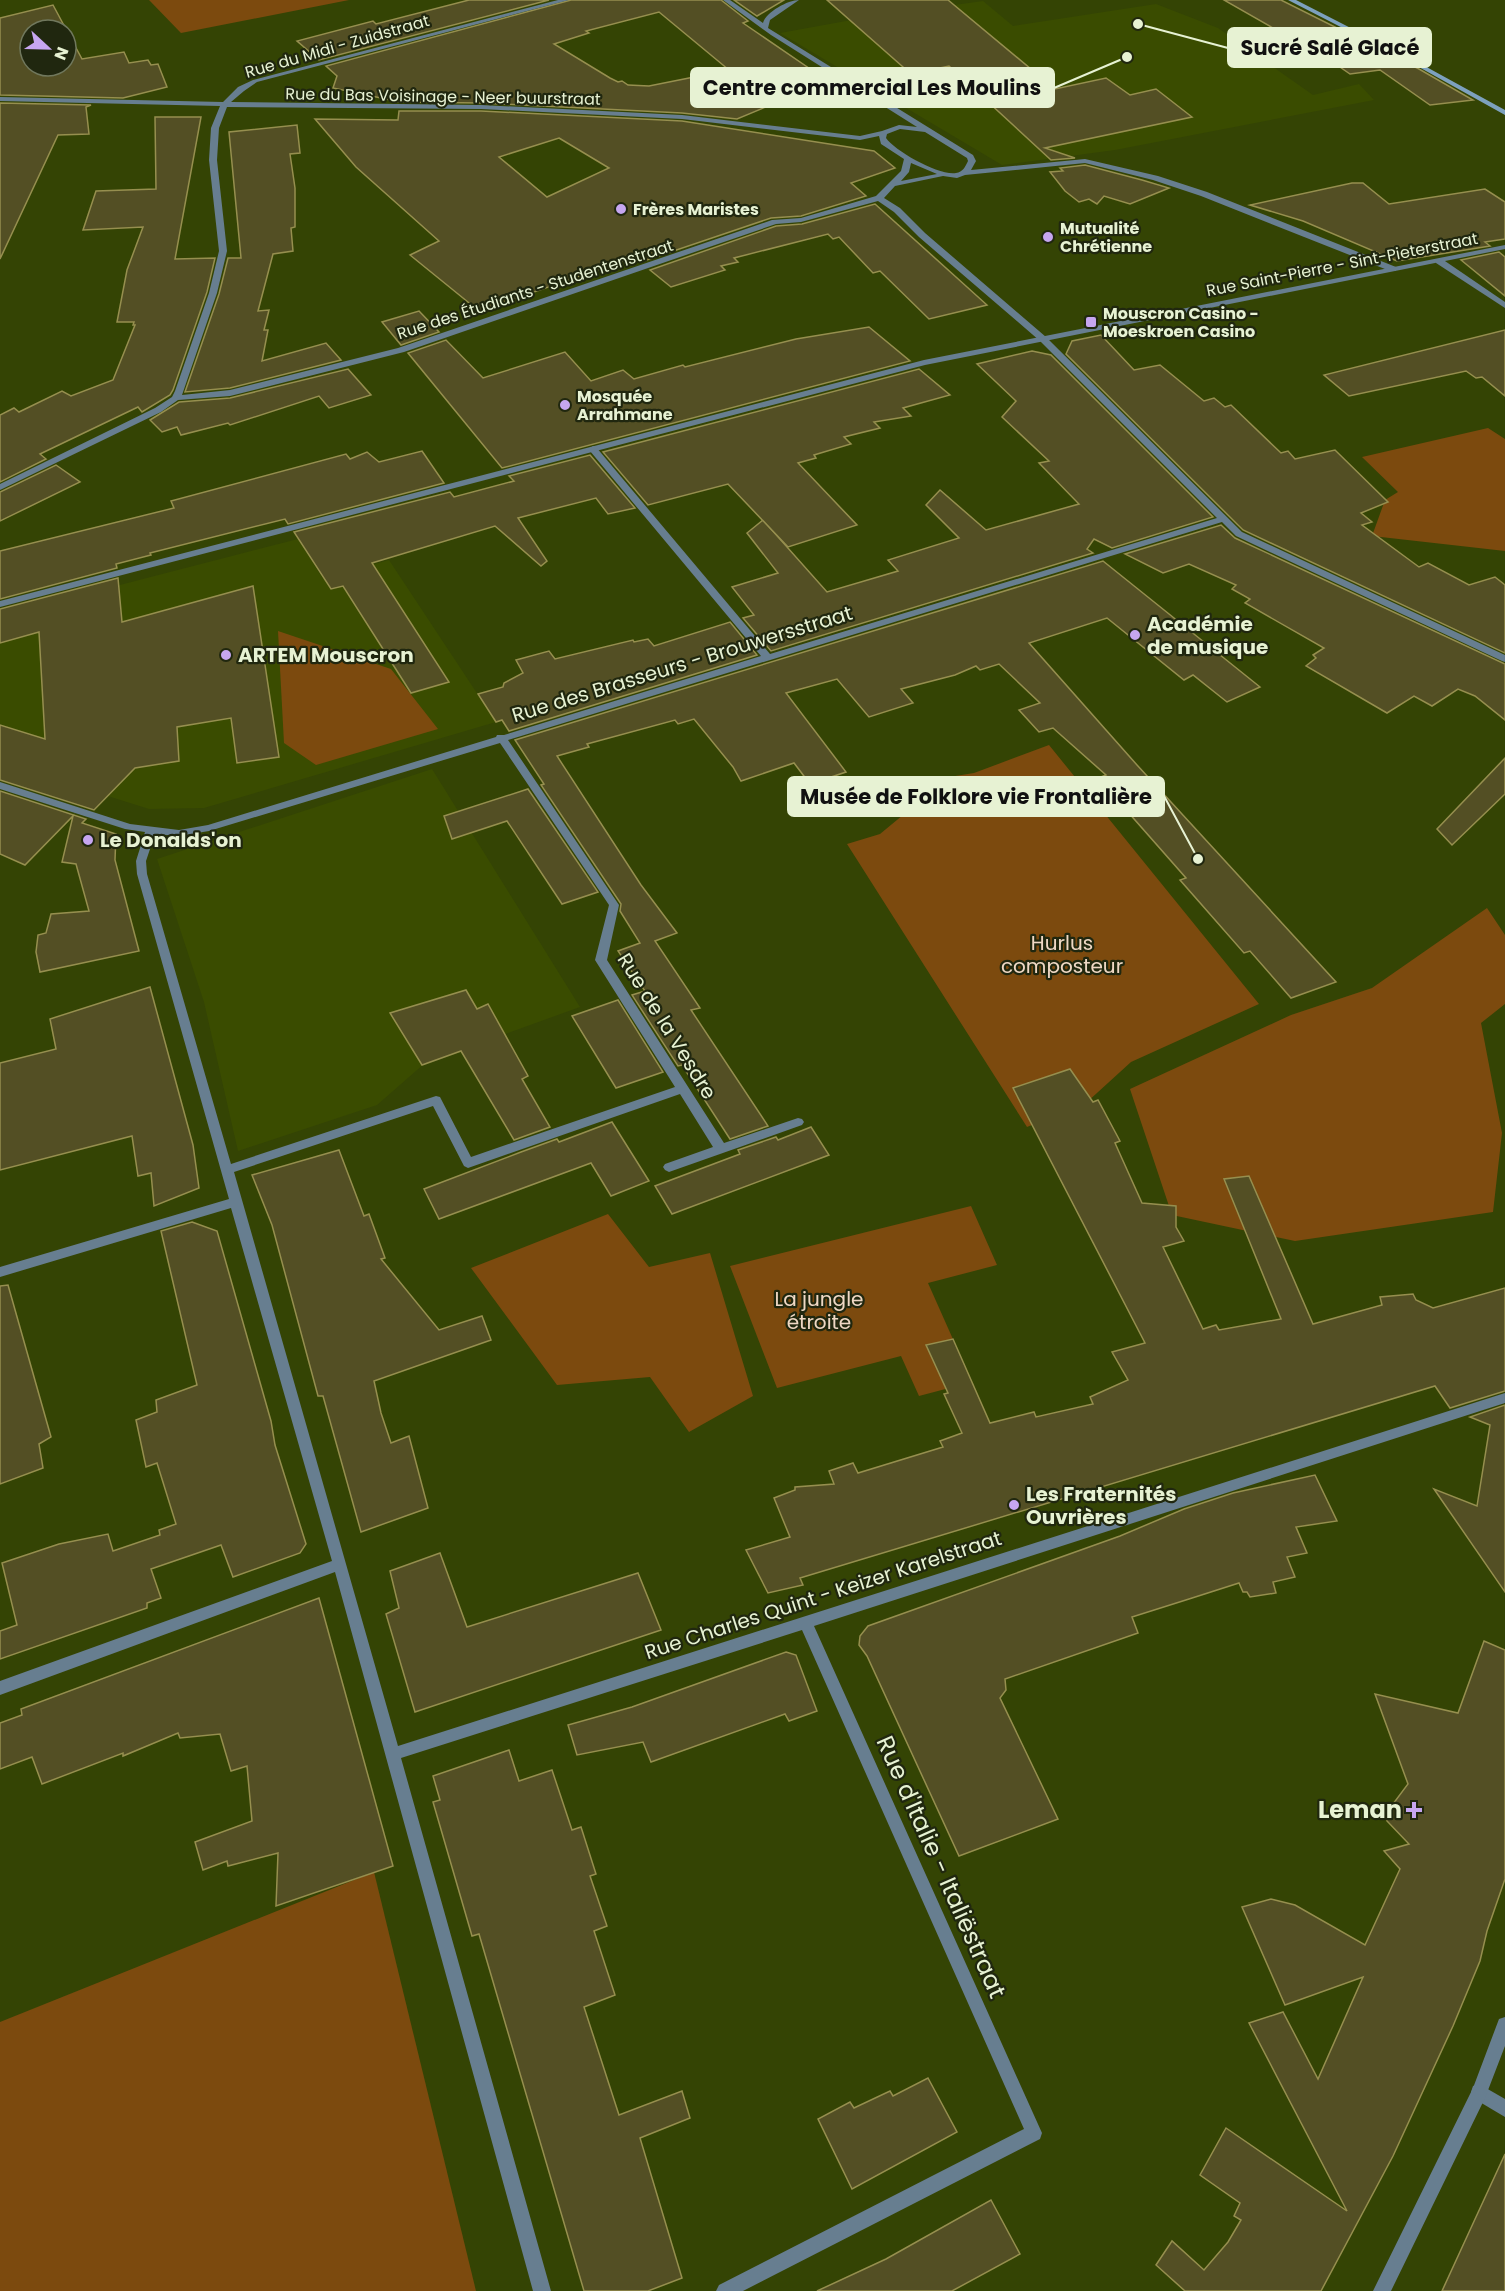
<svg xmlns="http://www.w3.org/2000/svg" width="1505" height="2291" font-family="Poppins,sans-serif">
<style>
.built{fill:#3a4c00}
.green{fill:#7c4a0e}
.building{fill:#534f24;stroke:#968f4f;stroke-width:1.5;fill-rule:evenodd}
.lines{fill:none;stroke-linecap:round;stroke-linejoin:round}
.minor{fill:#677e90;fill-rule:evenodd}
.tertiary{fill:#677e90;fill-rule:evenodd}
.secondary{fill:#7da1be;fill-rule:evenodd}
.poi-dot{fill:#c6a6f0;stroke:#20270f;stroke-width:2}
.labels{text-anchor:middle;stroke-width:4.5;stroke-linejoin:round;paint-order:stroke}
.far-street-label{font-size:16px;fill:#e7f2d3;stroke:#20270f}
.far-poi-label{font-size:16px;font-weight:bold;fill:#e7f2d3;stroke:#20270f;text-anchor:start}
.poi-label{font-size:20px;font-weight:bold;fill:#e7f2d3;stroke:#20270f;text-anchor:start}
.street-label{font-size:20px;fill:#e7f2d3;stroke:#20270f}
.park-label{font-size:20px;fill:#efd8c4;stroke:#20270f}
.near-poi-label{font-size:24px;font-weight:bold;fill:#e7f2d3;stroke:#20270f;text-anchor:end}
.near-street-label{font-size:24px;fill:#e7f2d3;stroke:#20270f}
.leader{fill:none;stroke:#e7f2d3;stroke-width:2}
.callout-dot{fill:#e7f2d3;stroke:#20270f;stroke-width:2}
.callout{fill:#e7f2d3;stroke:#e7f2d3;stroke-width:2}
.callout-label{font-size:21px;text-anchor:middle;font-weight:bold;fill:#111}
</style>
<rect width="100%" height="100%" fill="#344404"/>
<g class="built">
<path d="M983,1L1013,26L1156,4L1218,28L1313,95L1359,84L1374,100L1115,150L1002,165L780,33L868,17Z"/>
<path d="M298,539L323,579L389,560L496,722L204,808L149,809L0,762V616Z"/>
<path d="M432,769L580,1007L425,1063L377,1105L238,1151L204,1002L157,859Z"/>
</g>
<g class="green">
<path d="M149,0H349L181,33Z"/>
<path d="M1488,428L1505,439V551L1372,536L1385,500L1398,492L1362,457Z"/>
<path d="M278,631L391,669L438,729L316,765L284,743Z"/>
<path d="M1049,745L1259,1004L1131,1062L1086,1103L1027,1127L847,844L880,834L949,777L974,773Z"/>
<path d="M1487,908L1505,935V1004L1481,1023L1502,1133L1493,1212L1295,1241L1172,1215L1130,1089L1291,1015L1372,988Z"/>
<path d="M971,1206L997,1265L928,1283L972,1382L919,1396L901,1356L777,1388L730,1266Z"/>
<path d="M608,1214L649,1267L710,1253L753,1396L689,1432L650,1377L557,1385L471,1268Z"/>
<path d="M374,1872L476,2291H0V2022Z"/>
</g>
<g class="building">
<path d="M469,0H549L319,60L297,41L373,21L376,24Z"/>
<path d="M571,0H721L748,21L743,23L819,75L770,96L780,101L737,119L682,113L481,103L400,102L333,88L337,76L326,66ZM659,12L729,70L649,86L628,85L622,81L618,82L610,78L554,44L589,33L586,31Z"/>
<path d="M734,0H784L757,16Z"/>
<path d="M827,0H948L1055,89L1106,78L1130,95L1156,89L1192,117L1045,148L1075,158L1051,160L949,66L911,74Z"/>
<path d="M1224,0H1281L1419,69L1473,100L1430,105L1380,70L1350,74L1294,35L1287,36Z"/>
<path d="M53,5L82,59L124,52L129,63L148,60L151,65L158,64L167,87L123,98L0,95V18ZM30,30H66V66H30Z"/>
<path d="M0,103L91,105L86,107L89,134L58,135L0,259Z"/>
<path d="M399,111H481L682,121L874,151L895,168L851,183L866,196L801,216L771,218L641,262L635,257L479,311L410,255L439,241L356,167L315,119L398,120ZM559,138L609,168L547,197L499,157Z"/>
<path d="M155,117H201L175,259L215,258L207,292L173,390L170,395L142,412L138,407L40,454L46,459L0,482V415L14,408L19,412L62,391L71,396L113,380L135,325H133L134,322H117L127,270L143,227L83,230L96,191L156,189Z"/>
<path d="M297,125L300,153L290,154L295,188V227L291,228L293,251L273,254L258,311L269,310L264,330H268L262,361L326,343L341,360L230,388L185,392L219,294L228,258H241L229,132Z"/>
<path d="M1085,165L1142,180L1169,188L1130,204L1104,196L1097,204L1089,199L1079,202L1065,191L1050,172L1063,171L1060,168Z"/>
<path d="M1352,183H1363L1389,204L1485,189L1505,202V239L1485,242L1490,246L1397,261L1303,221L1250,205Z"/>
<path d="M875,204L987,305L929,319L880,271L873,273L839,237L833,239L828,234L734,258L738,262L721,266L725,270L671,287L650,270L776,226L802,224Z"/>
<path d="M1499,252L1505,257V296L1461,260Z"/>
<path d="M419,311L439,332L401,345L382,322Z"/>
<path d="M869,327L910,361L502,468L408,353L446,340L483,378L565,352L591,381L623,370L634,379L683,365L685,367L796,339Z"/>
<path d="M1505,330V396L1482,377L1476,378L1466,371L1349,396L1324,375Z"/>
<path d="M1101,335L1134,370L1160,365L1204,401L1214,398L1225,407L1231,405L1281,453L1288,451L1295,459L1335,450L1388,502L1361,513L1372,522L1362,525L1419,567L1428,563L1469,585L1495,577L1505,585V653L1243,530L1066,354L1072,341Z"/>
<path d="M1032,351L1051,355L1213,517L1112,548L1094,539L1087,549L1093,553L771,651L743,618L754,615L732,587L778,573L747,533L763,520L827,592L898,571L888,560L959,538L926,505L940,490L986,530L1079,504L1039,463L1049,461L1002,417L1016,401L977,364Z"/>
<path d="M348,369L371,395L329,408L319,396L230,425L228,423L181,435L177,427L162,432L150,420L179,402L230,398Z"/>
<path d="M919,369L950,395L903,408L911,416L874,422L880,428L844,437L851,444L814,455L816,458L798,463L857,525L788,547L728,484L648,505L603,452Z"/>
<path d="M422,451L444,483L288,524L285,519L150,553L151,555L116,564L117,568L0,599V551L174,508L171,501L346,454L350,459L367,452L379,462Z"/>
<path d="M590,455L635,508L608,514L596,498L518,518L547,561L541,566L495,526L372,563L449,682L411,693L343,586L331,589L294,532L450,492L454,497L514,481L509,476Z"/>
<path d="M56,465L80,482L0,521V492Z"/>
<path d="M1221,525L1235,538L1505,664V720L1475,696L1458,689L1432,706L1414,696L1387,713L1306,666L1316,658L1313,655L1324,648L1245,603L1250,599L1232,589L1236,585L1189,564L1163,573L1125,554Z"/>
<path d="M1103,561L1260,687L1227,702L1193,675L1184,680L1107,618L1029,643L1137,765L1336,982L1291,998L1250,951L1244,953L1180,880L1186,878L1098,778L1106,775L1053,728L1039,732L1019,710L1040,703L999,664L980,670L976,666L955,675L901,689L913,703L869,717L837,679L786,693L846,772L810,784L794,763L741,781L733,767L694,719L678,724L675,720L587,744L589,747L557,756L641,885L677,933L655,941L700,1008L691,1010L768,1126L730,1139L682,1065L678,1066L632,995L645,991L618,951L640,943L620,911L621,904L541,785L544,784L515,740Z"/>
<path d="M118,578L122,622L253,586L279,757L237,763L231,718L177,727L179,761L135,768L94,810L0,780V725L45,739L39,632L0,643V609Z"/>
<path d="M730,622L757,655L509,731L502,720L496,722L478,694L503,687L504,683L523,673L516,660L549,651L555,659L633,640L634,642L648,639L654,646Z"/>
<path d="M1505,758V794L1452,845L1437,829Z"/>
<path d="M528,789L598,892L562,904L507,821L452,839L444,816Z"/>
<path d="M0,791L86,819L82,823L116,834L115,860L139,951L40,972L36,952L38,935L46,933L51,914L89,911L76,864L62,862L73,816L25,865L0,854Z"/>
<path d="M150,987L193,1145L199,1188L154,1206L151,1173L138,1176L132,1136L0,1170V1063L56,1049L50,1019Z"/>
<path d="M466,990L477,1009L488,1004L528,1076L522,1079L550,1127L514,1140L461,1051L422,1065L390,1013Z"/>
<path d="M618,1000L663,1072L616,1088L572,1016Z"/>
<path d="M1070,1069L1093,1102L1098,1100L1120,1141L1115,1143L1142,1203L1176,1206V1227L1184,1241L1163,1247L1203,1329L1216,1325L1219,1330L1281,1319L1224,1179L1249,1176L1313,1324L1382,1305L1380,1297L1413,1294L1416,1300L1433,1308L1505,1288V1391L1450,1408L1435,1386L800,1578L803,1585L768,1593L746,1550L790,1537L774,1498L795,1490V1487L834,1484L829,1471L853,1463L858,1473L943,1447L940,1441L962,1433L944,1394L948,1393L926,1345L953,1339L990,1423L1034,1412L1036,1417L1093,1404L1090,1397L1128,1380L1112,1352L1145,1343L1013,1088Z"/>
<path d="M612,1122L649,1181L611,1196L591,1163L439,1219L424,1189L521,1152L557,1139L559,1142Z"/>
<path d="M811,1127L829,1155L672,1214L655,1186L740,1154L738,1150L776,1137L778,1140Z"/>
<path d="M339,1150L364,1216L369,1214L385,1258L381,1259L439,1330L482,1316L491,1340L374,1381L381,1413L391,1443L409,1436L428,1508L361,1532L323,1396H318L272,1225L252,1175Z"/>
<path d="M192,1222L217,1231L271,1421L275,1445L306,1544L300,1553L233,1577L221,1545L151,1569L161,1598L147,1603V1608L0,1659V1631L17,1625L2,1563L59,1544L108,1534L113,1551L160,1535L159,1530L176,1524L157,1463L146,1467L136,1420L157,1412L156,1400L197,1385L161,1231Z"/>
<path d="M8,1285L51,1437L39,1444L43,1468L0,1484V1286Z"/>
<path d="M1505,1405V1592L1434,1489L1477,1506L1490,1425L1470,1417Z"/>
<path d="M1315,1475L1337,1521L1296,1527L1307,1553L1287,1557L1295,1577L1273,1582L1276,1593L1250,1597L1247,1592H1243L1239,1583L1189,1599L1132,1617L1138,1633L1005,1679L1006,1690L1000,1698L1058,1819L959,1856L867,1656L859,1645L860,1636L868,1626L1120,1536L1184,1509L1233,1493Z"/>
<path d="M440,1553L467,1627L638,1573L661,1630L415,1712L386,1614L399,1608L390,1571Z"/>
<path d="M319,1598L393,1866L276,1906L278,1853L228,1866L227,1861L203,1870L195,1842L252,1821L247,1766L231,1771L220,1734L180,1738L178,1733L123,1756V1753L42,1784L32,1757L0,1769V1723L22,1715L21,1709Z"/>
<path d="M1484,1641L1505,1650V1879L1487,1931L1480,1961L1453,2026L1393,2156L1321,2291H1185L1156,2265L1172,2241L1204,2270L1228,2242L1241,2220L1234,2216L1240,2203L1200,2175L1226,2128L1347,2211L1249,2023L1283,2012L1318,2079L1363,1977L1285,2005L1242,1907L1271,1899L1295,1905L1365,1945L1400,1869L1384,1851L1409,1844L1387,1821V1812L1408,1784L1375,1694L1458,1713Z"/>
<path d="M786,1652L796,1655L817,1711L789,1721L785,1714L651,1762L643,1742L577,1755L568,1725L632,1707Z"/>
<path d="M509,1750L519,1781L552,1770L572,1830L581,1827L596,1874L590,1876L607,1926L594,1931L615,1995L584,2007L619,2115L682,2091L690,2118L640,2138L682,2278L648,2291H584L479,1934L472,1936L433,1802L440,1800L433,1776Z"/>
<path d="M928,2078L957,2132L852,2189L818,2119L850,2102L854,2108L890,2091L893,2096Z"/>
<path d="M1505,2154V2291H1442L1470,2230Z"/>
<path d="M991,2200L1020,2254L952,2291H817L886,2259Z"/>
</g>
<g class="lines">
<g class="minor">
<path d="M558,0H569L257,82L244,91L231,102L481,105L682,115L860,136L882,131L899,125L917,127L771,35L723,0H730L763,23C766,12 788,0 799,0L770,20L768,28L973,155L976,161L971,170L1085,159L1158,176L1207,192L1396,267V271H1390L1201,196L1153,180L1085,163L965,175L957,178L943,176L895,186L884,198L900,208L925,233L1046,337L1242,532L1505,655V662L1502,661L1236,536L1222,522L508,740L619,905L607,960L724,1143L798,1118L802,1119L804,1122L802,1125L669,1172L665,1170L663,1167L665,1164L713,1147L680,1094L468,1168L464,1166L433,1106L234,1172L398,1746L1505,1393V1403L814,1626L1042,2133L1040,2139L743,2291H716L719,2285L1024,2129L802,1630L401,1758L551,2291H533L335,1572L0,1695V1681L332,1561L231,1208L0,1277V1267L229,1199L137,874L136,861L145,832L125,829L0,789V782L130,824L179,830L208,825L496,737L497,735H504L761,656L590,451L589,449L593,446L596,447L770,654L1217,518L1040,341L919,237L894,212L878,201L801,222L776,224L404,352L230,396L178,400L161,412L0,490V484L155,408L172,397L175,391L209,293L219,251L209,160L211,128L220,106L0,101V97L223,102L238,87L253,80ZM227,107L481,109L682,119L860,140L879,136L881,144L904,159L901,171L876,196L801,218L772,220L398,348L230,390L182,395L217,293L227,251L217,160L219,128ZM900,129L925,132L967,158L968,161C965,167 963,172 956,173C939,176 895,151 886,138L887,134ZM911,163L937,174L901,181L909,172ZM500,743L609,905L595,960L675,1087L471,1157L440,1097L436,1096L231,1164L147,874L146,861L155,834L179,836L209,831Z"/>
<path d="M1436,259H1442L1505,302V308L1436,263Z"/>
<path d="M1479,2084L1505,2099V2117L1473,2098L1471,2092L1473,2086Z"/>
</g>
<g class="tertiary">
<path d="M1505,245V249L925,365L0,607V601L924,360Z"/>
<path d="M1505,2017V2046L1485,2098L1391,2291H1373L1473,2088L1499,2019Z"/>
</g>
<path class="secondary" d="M1288,0H1296L1421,64L1505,110V115L1417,66Z"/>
</g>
<g class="poi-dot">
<circle cx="621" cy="209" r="6"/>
<circle cx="1048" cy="237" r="6"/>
<rect x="1085" y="316" width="12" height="12" rx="3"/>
<circle cx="565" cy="405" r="6"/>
<circle cx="1135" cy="635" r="6"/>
<circle cx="226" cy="655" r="6"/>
<circle cx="88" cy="840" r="6"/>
<circle cx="1014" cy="1505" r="6"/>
<path d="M1411 1801h6v6h6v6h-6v6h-6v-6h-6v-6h6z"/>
</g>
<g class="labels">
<g class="far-street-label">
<text transform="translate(337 46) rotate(-16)" y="6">Rue du Midi - Zuidstraat</text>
<text transform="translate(443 96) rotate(1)" y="6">Rue du Bas Voisinage - Neer buurstraat</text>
<text transform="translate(1342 264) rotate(-11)" y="6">Rue Saint-Pierre - Sint-Pieterstraat</text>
<text transform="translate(535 289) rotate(-18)" y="6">Rue des Étudiants - Studentenstraat</text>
</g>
<g class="far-poi-label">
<text x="633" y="215">Frères Maristes</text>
<text x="1060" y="234">Mutualité<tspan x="1060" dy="18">Chrétienne</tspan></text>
<text x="1103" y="319">Mouscron Casino -<tspan x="1103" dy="18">Moeskroen Casino</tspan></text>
<text x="577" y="402">Mosquée<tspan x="577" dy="18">Arrahmane</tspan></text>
</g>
<g class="poi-label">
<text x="1147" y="631">Académie<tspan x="1147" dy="23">de musique</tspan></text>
<text x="238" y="662">ARTEM Mouscron</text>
<text x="100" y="847">Le Donalds'on</text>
<text x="1026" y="1501">Les Fraternités<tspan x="1026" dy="23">Ouvrières</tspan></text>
</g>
<g class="street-label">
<text transform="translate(682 664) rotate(-17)" y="7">Rue des Brasseurs - Brouwersstraat</text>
<text transform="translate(667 1026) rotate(58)" y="7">Rue de la Vesdre</text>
<text transform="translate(823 1595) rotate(-18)" y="7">Rue Charles Quint - Keizer Karelstraat</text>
</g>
<g class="park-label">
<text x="1062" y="950">Hurlus<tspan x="1062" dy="23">composteur</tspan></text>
<text x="819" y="1306">La jungle<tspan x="819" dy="23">étroite</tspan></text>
</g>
<g class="near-poi-label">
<text x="1402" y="1818">Leman</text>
</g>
<g class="near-street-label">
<text transform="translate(941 1867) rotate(66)" y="8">Rue d'Italie - Italiëstraat</text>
</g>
</g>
<path class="leader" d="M1138 24L1228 48M1127 57L1054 88M1198 859L1164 796"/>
<g class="callout-dot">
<circle cx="1138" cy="24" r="6"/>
<circle cx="1127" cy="57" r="6"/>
<circle cx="1198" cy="859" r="6"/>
</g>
<g class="callout">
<rect x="1228" y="28" width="203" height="39" rx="6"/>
<rect x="691" y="68" width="363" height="39" rx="6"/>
<rect x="788" y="777" width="376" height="39" rx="6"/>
</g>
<g class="callout-label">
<text x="1330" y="55">Sucré Salé Glacé</text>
<text x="872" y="95">Centre commercial Les Moulins</text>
<text x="976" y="804">Musée de Folklore vie Frontalière</text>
</g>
<g transform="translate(48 48) rotate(112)"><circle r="28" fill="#20270f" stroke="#70785d" stroke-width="1.5"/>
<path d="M0-4.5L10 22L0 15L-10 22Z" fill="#c6a6f0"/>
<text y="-9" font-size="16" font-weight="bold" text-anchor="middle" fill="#e7f2d3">N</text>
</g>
</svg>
